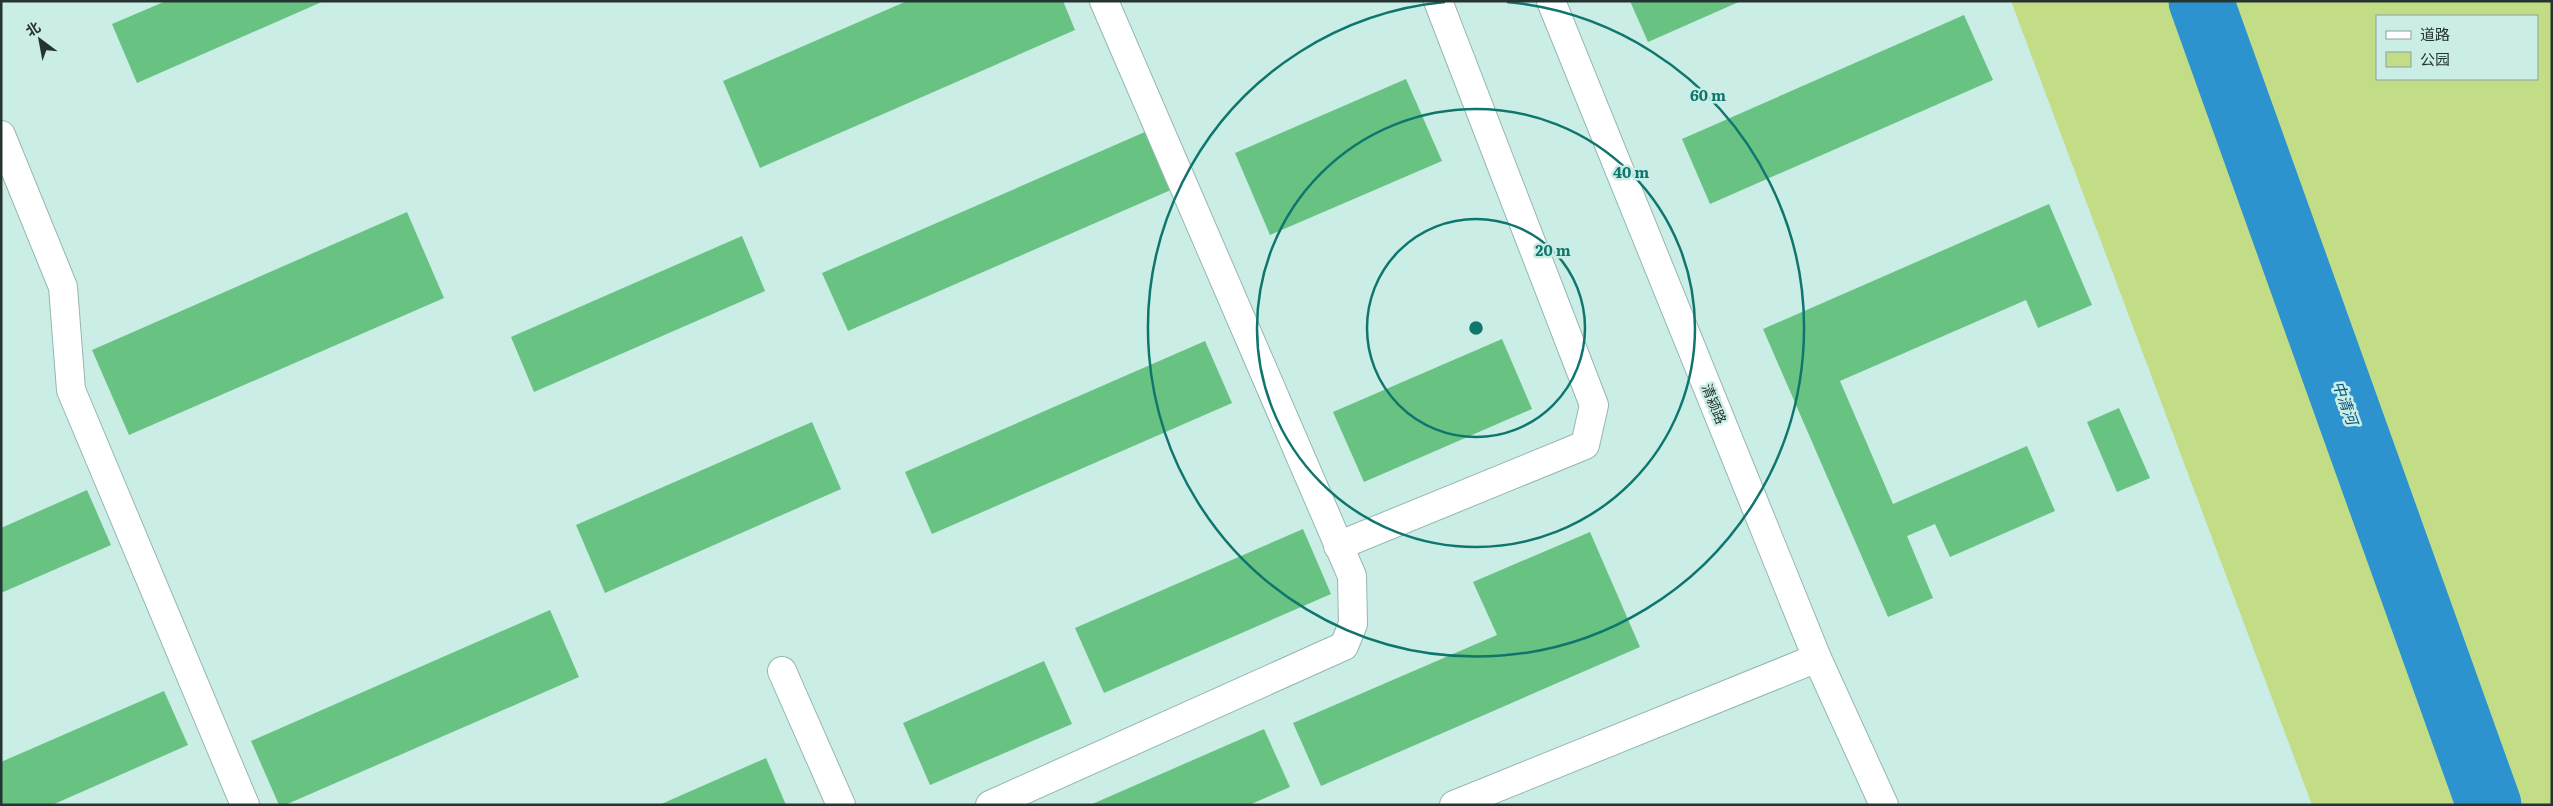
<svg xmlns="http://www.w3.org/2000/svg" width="2553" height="806" font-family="Literata,'Noto Sans SC',serif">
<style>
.green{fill:#c3dc86;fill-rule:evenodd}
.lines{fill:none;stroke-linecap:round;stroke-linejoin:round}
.river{stroke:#2c93cf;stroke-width:65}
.building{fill:#68c383}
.minor-casing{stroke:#95b7b0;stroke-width:30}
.major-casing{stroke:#95b7b0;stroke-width:30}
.minor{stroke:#fff;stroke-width:28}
.major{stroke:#fff;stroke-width:28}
.ring{fill:none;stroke:#0f766e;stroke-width:2.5}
.labels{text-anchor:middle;stroke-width:5;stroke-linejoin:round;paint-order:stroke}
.street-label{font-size:14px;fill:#263431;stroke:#caede6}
.water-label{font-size:15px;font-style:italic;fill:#06547d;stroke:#caede6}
.centre{fill:#0f766e;stroke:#caede6;stroke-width:2.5}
.ring-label{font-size:15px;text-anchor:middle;font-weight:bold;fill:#0f766e;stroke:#caede6;stroke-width:5;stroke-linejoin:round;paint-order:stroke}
</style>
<rect width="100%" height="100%" fill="#caede6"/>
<path class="green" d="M2011,1H2552V805H2312ZM2377,16H2537V79H2377Z"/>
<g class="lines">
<path class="river" d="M2201,1L2489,805"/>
</g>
<g class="building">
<path d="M166,1H324L137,83L112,24Z"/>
<path d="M907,1H1063L1075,30L760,168L723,81Z"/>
<path d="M1630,1H1741L1648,42Z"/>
<path d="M1964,15L1993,80L1710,204L1682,139Z"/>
<path d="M1406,79L1442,161L1270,235L1235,153Z"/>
<path d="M1154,128L1180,186L848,331L822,273Z"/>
<path d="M2049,204L2092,305L2038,328L2026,300L1840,381L1893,504L2027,446L2055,511L1950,557L1935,524L1907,536L1933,598L1888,617L1763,329Z"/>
<path d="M407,212L444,298L129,435L92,350Z"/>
<path d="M742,236L765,291L534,392L511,337Z"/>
<path d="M1502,339L1532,409L1364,482L1333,412Z"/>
<path d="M1205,341L1232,403L932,534L905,472Z"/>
<path d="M2119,408L2150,478L2117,492L2087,422Z"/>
<path d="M812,422L841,489L605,593L576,525Z"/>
<path d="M87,490L111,545L1,593V528Z"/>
<path d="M1303,529L1331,594L1104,693L1075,628Z"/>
<path d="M1590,532L1640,647L1321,786L1293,723L1497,635L1473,582Z"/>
<path d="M550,610L579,677L285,805H279L251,741Z"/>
<path d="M1044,661L1072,724L930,785L903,723Z"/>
<path d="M164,691L188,745L52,805H1V762Z"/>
<path d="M1264,729L1290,787L1249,805H1090Z"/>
<path d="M766,758L786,805H659Z"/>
</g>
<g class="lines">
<defs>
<g id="minor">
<path d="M1,135L63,287L71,390L245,805"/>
<path d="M1338,546L1585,445L1594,405L1438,1"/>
<path d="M782,671L841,805"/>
<path d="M990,805L1344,646L1353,624L1352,576L1104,1"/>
<path d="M1454,805L1817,658"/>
</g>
<path id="major" d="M1551,1L1817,658L1884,805"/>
</defs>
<use href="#minor" class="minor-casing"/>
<use href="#major" class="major-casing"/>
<use href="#minor" class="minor"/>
<use href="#major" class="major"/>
</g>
<g class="ring">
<circle cx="1476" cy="328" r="109"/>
<circle cx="1476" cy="328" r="219"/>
<path d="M1507 2A328 328 0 1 1 1445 2"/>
</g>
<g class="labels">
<g class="street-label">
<text transform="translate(1714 404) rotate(68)" y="5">清颍路</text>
</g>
<g class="water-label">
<text transform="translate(2345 403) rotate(70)" y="5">中清河</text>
</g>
</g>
<circle cx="1476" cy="328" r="8" class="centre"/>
<g class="ring-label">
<text x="1708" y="101">60 m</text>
<text x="1631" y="178">40 m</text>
<text x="1553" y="256">20 m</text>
</g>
<rect width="2553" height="806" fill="none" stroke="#263431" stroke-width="5"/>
<rect x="2376" y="15" width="162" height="65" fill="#caede6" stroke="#88a39e"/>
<rect x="2386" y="31" width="25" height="8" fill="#ffffff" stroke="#88a39e"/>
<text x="2420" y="40" font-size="15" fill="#263431">道路</text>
<rect x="2386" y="52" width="25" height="15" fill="#c3dc86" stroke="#88a39e"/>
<text x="2420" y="65" font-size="15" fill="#263431">公园</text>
<g transform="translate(40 40) rotate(328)" stroke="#caede6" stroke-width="4" paint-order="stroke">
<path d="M0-4L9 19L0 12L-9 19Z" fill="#263431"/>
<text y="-8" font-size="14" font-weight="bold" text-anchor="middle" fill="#263431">北</text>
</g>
</svg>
